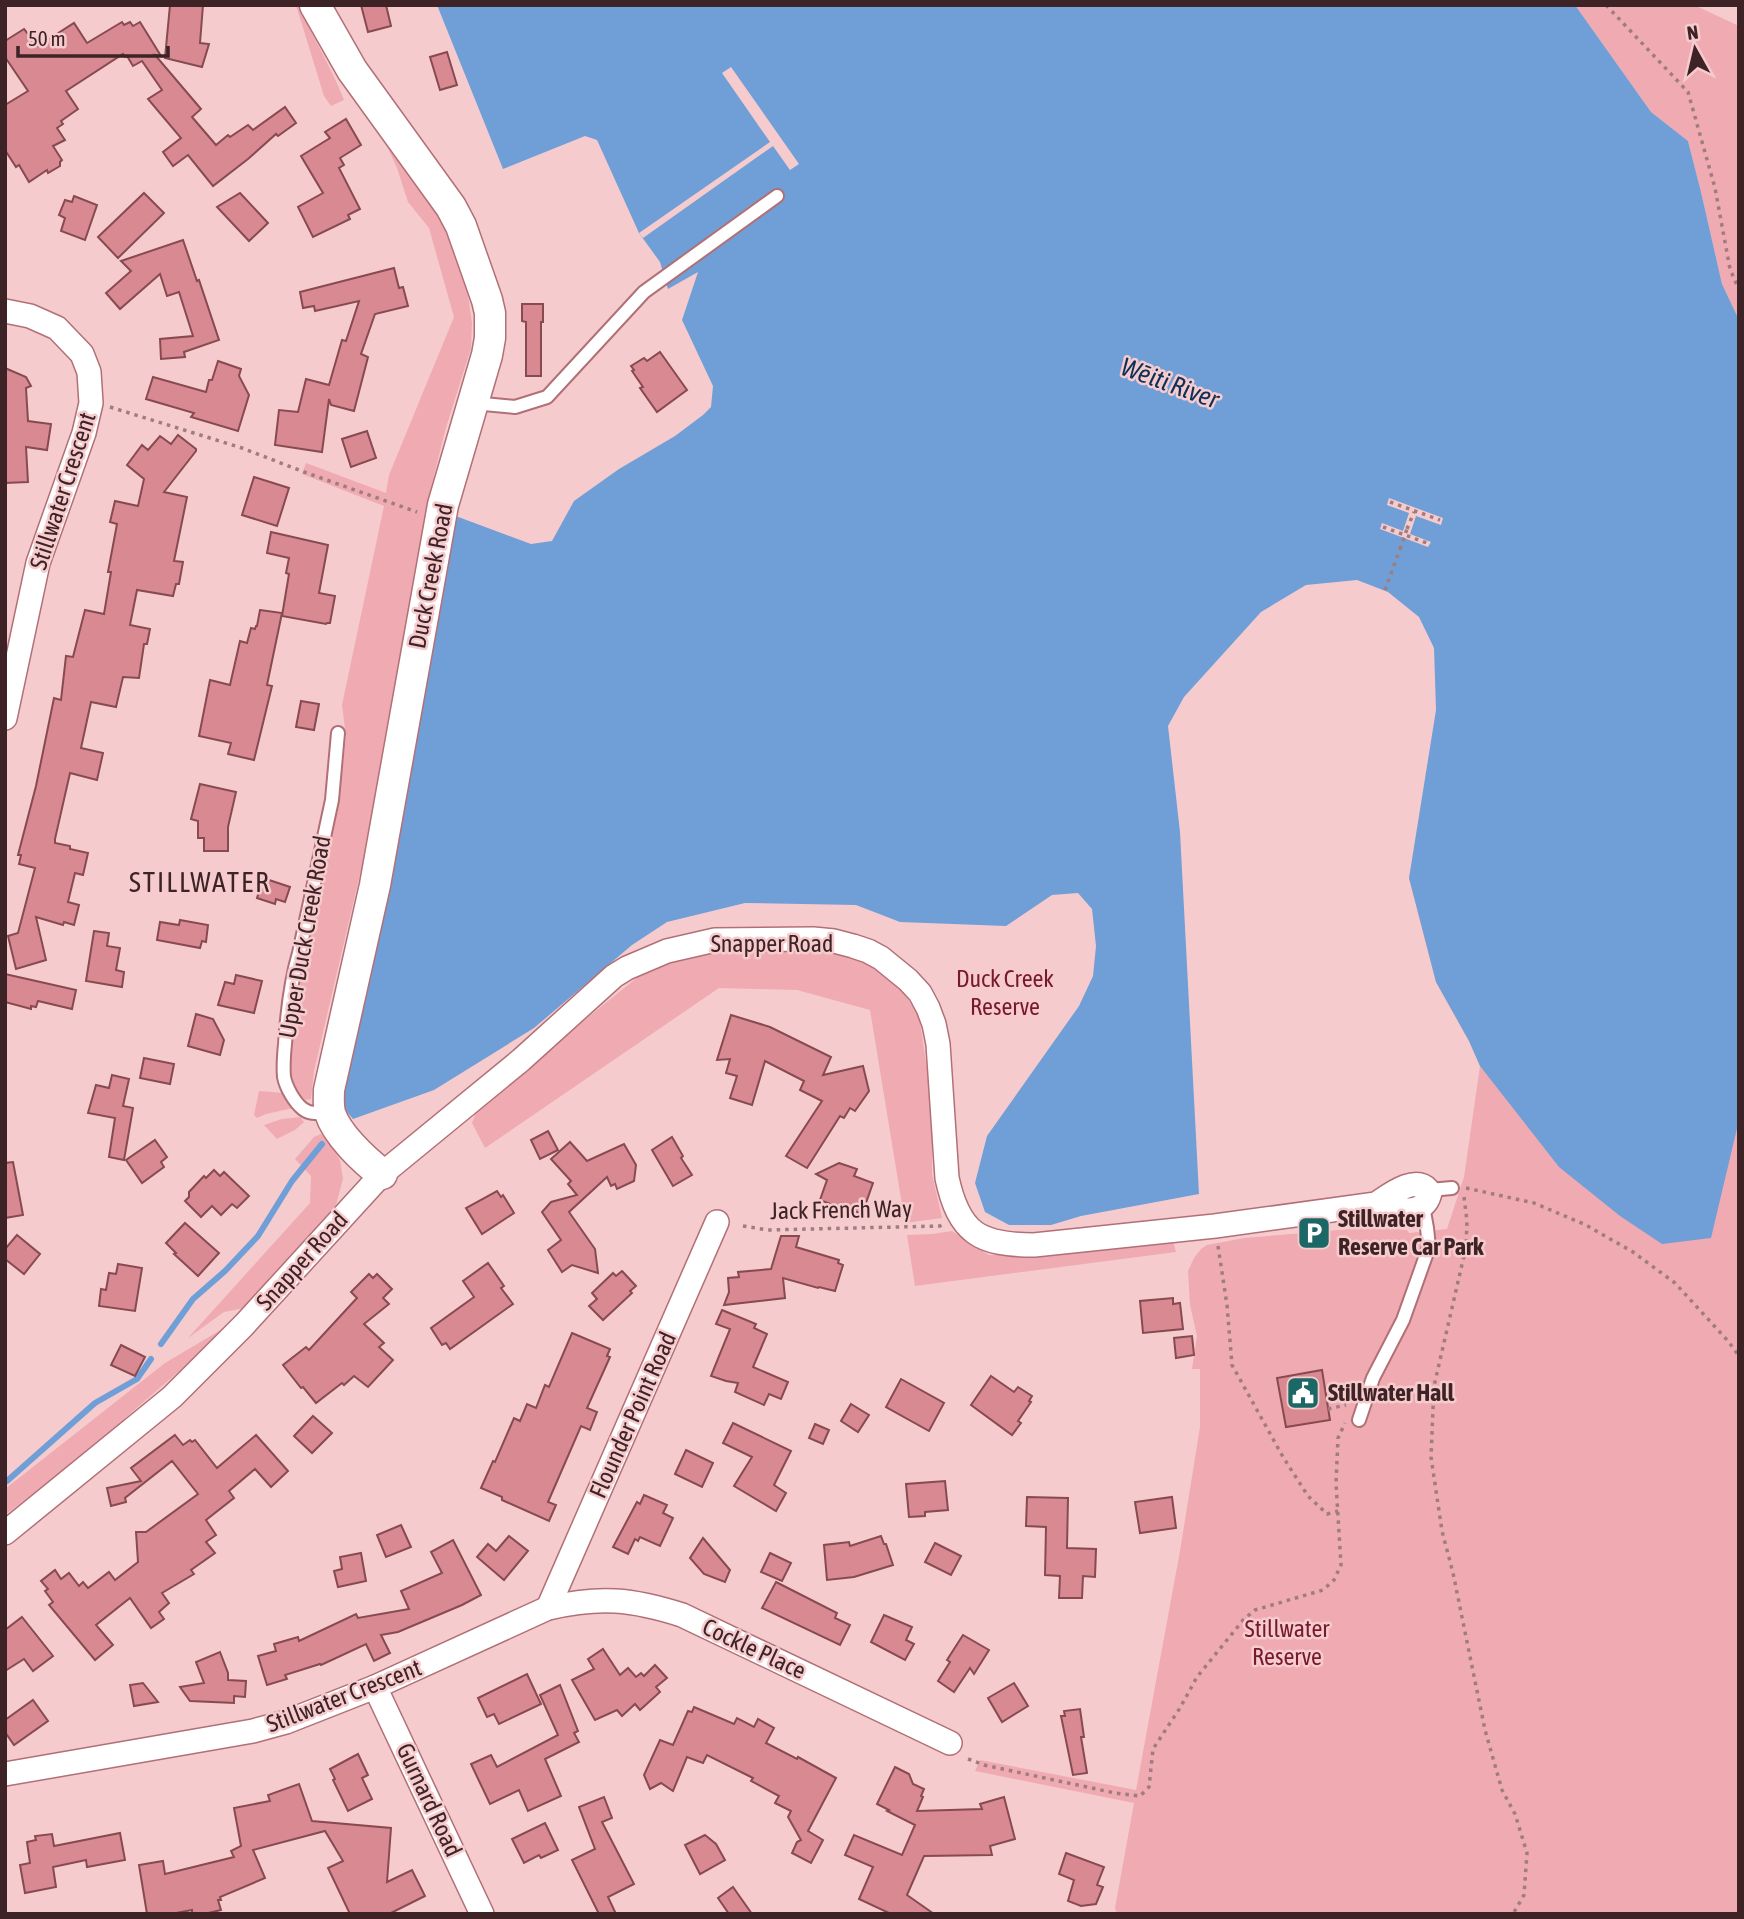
<svg xmlns="http://www.w3.org/2000/svg" width="1744" height="1919" font-family="'Asap Condensed',sans-serif">
<style>
.green{fill:#efabb1}
.water{fill:#709fd7}
.pier{fill:#f6cbce}
.lines{fill:none;stroke-linecap:round;stroke-linejoin:round}
.stream{stroke:#709fd7;stroke-width:6}
.building{fill:#d98991;stroke:#874a51;stroke-width:2}
.service-casing{stroke:#b17076;stroke-width:16}
.minor-casing{stroke:#b17076;stroke-width:26}
.tertiary-casing{stroke:#b17076;stroke-width:33}
.path{stroke:#9f7c7f;stroke-width:3.5;stroke-dasharray:3.5 5;stroke-linecap:butt}
.service{stroke:#fff;stroke-width:12}
.minor{stroke:#fff;stroke-width:23}
.tertiary{stroke:#fff;stroke-width:30}
.path-bridge{stroke:#9f7c7f;stroke-width:3.5;stroke-dasharray:3.5 5;stroke-linecap:butt}
.labels{text-anchor:middle;stroke-width:5;stroke-linejoin:round;paint-order:stroke}
.street-label{font-size:24px;fill:#3d2325;stroke:#f6cbce}
.park-label{font-size:24px;fill:#77192d;stroke:#f6cbce}
.poi-label{font-size:24px;font-weight:bold;fill:#3d2325;stroke:#f6cbce;text-anchor:start}
.water-label{font-size:26px;font-style:italic;fill:#0f3055;stroke:#f6cbce}
.quarter-label{font-size:28px;letter-spacing:2px;fill:#3d2325;stroke:#f6cbce}
</style>
<rect width="100%" height="100%" fill="#f6cbce"/>
<g class="green">
<path d="M296,5H298C313,37 331,67 344,100L331,106L324,96Z"/>
<path d="M1575,5H1694L1739,26V320L1722,284L1701,192L1688,141L1651,112Z"/>
<path d="M382,135L394,148L444,226L468,295L472,323L471,348L445,431L429,496L368,840L314,1071L311,1099L306,1100L297,1094L289,1083L297,983L325,869L339,798L346,737L342,705L384,506L302,474L306,463L386,493L389,475L454,317L429,228L408,202L397,168Z"/>
<path d="M1739,827V1914H1117L1115,1908L1134,1803L975,1771L980,1760L1136,1790L1180,1551L1200,1427V1369H1192L1197,1336L1190,1305L1188,1271L1194,1258L1201,1249L1207,1245L1244,1238L1374,1227L1407,1230L1409,1233L1447,1229L1464,1177L1480,1066L1469,1041L1436,982L1409,878Z"/>
<path d="M802,945L858,954L899,987L919,1015L932,1103V1174L942,1218L905,1223L870,1010L797,990L719,988L485,1148L472,1123L479,1105L644,972L706,952Z"/>
<path d="M259,1091L284,1093L293,1108L266,1114L257,1118L254,1115Z"/>
<path d="M300,1117L304,1122L295,1130L277,1139L264,1125L282,1119Z"/>
<path d="M321,1134L334,1150L340,1160L343,1179L336,1205L245,1308L224,1312L188,1338L310,1203L311,1176L295,1159L314,1137Z"/>
<path d="M952,1231L989,1255H1041L1173,1241L1176,1252L915,1286L907,1235L932,1234Z"/>
<path d="M224,1328L191,1361L125,1418L119,1427L5,1515V1489L165,1363Z"/>
</g>
<path class="water" d="M437,5H1575L1651,112L1688,141L1701,192L1722,284L1739,320V1120L1711,1238L1662,1244L1620,1216L1559,1167L1480,1066L1469,1041L1436,982L1409,878L1436,710L1434,648L1419,617L1388,592L1357,580L1306,585L1261,612L1184,697L1168,726L1180,832L1199,1194L1081,1216L1051,1225H1009L985,1212L975,1183L987,1136L1079,1006L1093,976L1096,946L1092,909L1078,893L1052,895L1006,926L900,922L856,905L745,903L667,922L632,945L534,1028L434,1090L353,1119L347,1112L338,1091L453,515L531,544L552,541L574,501L619,469L675,436L703,415L711,407L713,386L682,320L698,272L668,289L660,262L639,233L597,140L585,136L503,169Z"/>
<g class="pier">
<path d="M731,67L799,164L790,170L773,146L643,238L639,233L770,142L722,73Z"/>
<path d="M1389,498L1443,518L1441,525L1416,516L1410,534L1431,542L1428,547L1380,529L1382,523L1403,531L1409,513L1387,505Z"/>
</g>
<g class="lines">
<g class="stream">
<path d="M161,1344L193,1299L225,1271L258,1236L292,1181L322,1144"/>
<path d="M7,1481L95,1403L137,1379L151,1359"/>
</g>
</g>
<g class="building">
<path d="M170,5H203L200,43L209,44L202,67L165,58Z"/>
<path d="M361,5H386L391,26L368,32Z"/>
<path d="M122,22L124,25L130,22L133,26L140,22L161,56L155,55L201,109L192,117L216,145L228,135L230,137L248,125L253,130L285,107L296,123L278,136L276,134L248,159L213,186L188,155L173,166L163,152L181,138L148,99L162,90L142,61L133,66L127,56L125,57L123,54L66,91L78,109L61,121L63,124L57,128L65,140L53,146L62,160L60,162V166L48,173L47,170L29,182L19,165L16,167L5,150V105L28,91L5,57V41L24,29L38,46L74,23L87,43Z"/>
<path d="M447,52L457,85L440,90L430,57Z"/>
<path d="M346,119L361,145L340,158L344,165L339,168L360,209L348,215L350,219L313,237L298,207L323,193L301,156L330,138L325,132Z"/>
<path d="M144,193L164,213L118,258L98,237Z"/>
<path d="M240,193L268,223L249,241L217,207Z"/>
<path d="M74,196L97,205L85,240L61,231L65,218L59,215L65,200L72,202Z"/>
<path d="M183,240L197,281L199,280L219,340L184,352L185,357L161,359L160,339L193,336L179,292L167,296L160,274L120,309L106,293L131,271L121,261Z"/>
<path d="M394,268L399,288L403,287L408,306L375,314L361,354L368,357L354,411L331,405L329,399L322,452L275,445L279,410L298,412L306,379L329,385L342,340L346,341L359,301L315,311L314,306L303,308L300,292Z"/>
<path d="M522,304H543V322H541V376H526V322L522,321Z"/>
<path d="M660,352L687,390L657,412L640,388L643,387L632,371L634,370L631,366L644,358L647,361Z"/>
<path d="M218,361L241,369L239,376L249,395L238,431L191,417L194,413L146,399L153,377L206,392L209,380H212Z"/>
<path d="M5,368L26,377L31,386L26,388L28,421L51,424L47,450L26,447L28,482L5,483Z"/>
<path d="M367,431L376,458L351,467L342,439Z"/>
<path d="M178,435L196,449V451L164,492L187,497L174,561L183,562L179,584H176L173,596L137,590L130,625L150,629L147,644H144L139,678L123,677L116,707L91,702L81,748L103,753L97,780L70,773L55,839V843L70,846V849L88,853L83,875L75,873L68,902L79,905L74,925L64,922L63,925L36,917L46,960L16,969L8,936L18,933L35,868L19,864L21,855H18L36,786L54,698L61,700L66,656L73,657L85,610L104,614L111,572H108L117,524L110,522L115,501L138,506L144,479L127,465L142,445L148,450L160,436L171,444Z"/>
<path d="M254,477L289,488L277,526L242,515Z"/>
<path d="M271,532L328,545L319,593L335,596L330,623H327L326,624L282,616L289,574L286,573L289,558L267,553Z"/>
<path d="M260,610L282,613L267,685L272,686L254,760L228,754L231,743L199,736L210,680L230,685L240,641L247,643L251,628L255,629L256,626H257Z"/>
<path d="M301,701L319,704L314,730L296,727Z"/>
<path d="M200,784L236,792L228,827V851H204V838H198V821L191,819Z"/>
<path d="M263,878L290,887L285,902L276,899L275,904L257,898Z"/>
<path d="M180,920L208,925L206,942L202,941L200,948L157,940L160,922L179,925Z"/>
<path d="M94,931L109,933L107,946L120,948L116,970L124,972L122,987L86,981Z"/>
<path d="M5,974L76,990L72,1009L38,1001L36,1007L31,1006V1009L5,1002Z"/>
<path d="M236,975L262,981L254,1013L218,1005L225,982L234,984Z"/>
<path d="M196,1014L213,1019L224,1040L220,1055L188,1046Z"/>
<path d="M731,1015L770,1027L831,1057L823,1075L863,1066L869,1091L855,1111L850,1108L844,1118L840,1116L807,1168L786,1156L822,1101L800,1090L804,1081L765,1061L752,1105L730,1098L737,1076L726,1073L730,1059L717,1060Z"/>
<path d="M144,1058L174,1064L170,1084L140,1078Z"/>
<path d="M112,1075L129,1079L123,1106L133,1108L124,1160L109,1157L115,1118L88,1113L96,1085L109,1088Z"/>
<path d="M548,1131L558,1150L540,1159L531,1140Z"/>
<path d="M672,1137L683,1156L681,1158L692,1175L673,1186L652,1150Z"/>
<path d="M155,1140L167,1157L161,1162L164,1167L142,1183L126,1160Z"/>
<path d="M570,1142L587,1161L624,1144L636,1165L634,1181L617,1189L615,1184L611,1186L607,1177L569,1212L595,1249L598,1273L572,1265L562,1272L548,1250L561,1240L542,1212L551,1202L577,1195L568,1184L571,1181L551,1159Z"/>
<path d="M13,1162L23,1215L5,1218V1163Z"/>
<path d="M839,1163L857,1169L854,1176L873,1183L862,1214L851,1210L850,1212L820,1200L827,1180L816,1174Z"/>
<path d="M214,1170L220,1176L224,1172L249,1196L237,1208L232,1204L221,1215L212,1206L201,1217L185,1201L189,1197V1192L204,1176L206,1178Z"/>
<path d="M497,1191L501,1197L503,1195L514,1213L482,1234L466,1208Z"/>
<path d="M185,1223L219,1253L198,1276L174,1254L176,1253L166,1243Z"/>
<path d="M17,1235L40,1254L24,1274L5,1259V1249Z"/>
<path d="M781,1236H799L796,1247L839,1260L838,1263L843,1265L835,1291L819,1287L818,1288L783,1278L785,1298L724,1305L729,1292L728,1278L739,1277L738,1272L771,1269Z"/>
<path d="M488,1263L504,1286L501,1288L513,1304L450,1349L446,1343L442,1345L431,1328L474,1297L463,1281Z"/>
<path d="M118,1264L142,1268L135,1311L99,1306L101,1289L106,1290L109,1273L116,1274Z"/>
<path d="M622,1271L636,1286L630,1291L632,1293L603,1320L589,1306L597,1299L592,1293L613,1273L616,1276Z"/>
<path d="M369,1274L373,1278L377,1274L392,1289L383,1298L389,1304L364,1324L384,1343L379,1347L393,1360L368,1387L354,1376L344,1385L342,1383L316,1403L303,1387L301,1388L283,1365L306,1347L309,1350L357,1298L351,1292Z"/>
<path d="M1173,1298V1304L1180,1303L1183,1329L1143,1333L1140,1301Z"/>
<path d="M722,1310L756,1324L754,1328L767,1334L753,1367L788,1382L781,1399L769,1394L764,1405L735,1392L738,1383L726,1381L711,1376L730,1329L716,1324Z"/>
<path d="M572,1333L610,1349L607,1356L610,1357L587,1408L597,1412L590,1430L581,1426L548,1502L556,1505L549,1521L502,1500V1497L481,1488L493,1461L495,1462L514,1418L520,1421L527,1404L536,1408L545,1385L549,1387Z"/>
<path d="M1192,1336L1194,1355L1176,1358L1174,1338Z"/>
<path d="M121,1345L145,1357L135,1376L111,1365Z"/>
<path d="M1322,1370L1330,1420L1286,1427L1277,1378Z"/>
<path d="M991,1376L1014,1392L1018,1387L1032,1396L1029,1401L1031,1402L1018,1421L1021,1423L1012,1435L971,1405Z"/>
<path d="M901,1379L944,1403L929,1431L886,1407Z"/>
<path d="M851,1404L869,1415L858,1432L841,1421Z"/>
<path d="M313,1416L332,1433L312,1453L294,1436Z"/>
<path d="M733,1423L791,1451L774,1485L786,1493L776,1511L734,1486L752,1457L723,1443Z"/>
<path d="M815,1424L829,1430L823,1444L809,1438Z"/>
<path d="M175,1435L183,1445L190,1440L192,1442L195,1440L217,1468L256,1435L288,1471L271,1487L255,1469L229,1491L234,1498L206,1520L216,1535L206,1542L215,1553L191,1570L194,1574L162,1593L169,1603L159,1612L164,1619L151,1628L130,1598L96,1625L113,1645L95,1660L49,1605L53,1602L45,1591L48,1589L41,1581L55,1570L61,1579L69,1573L79,1586L83,1582L88,1588L109,1572L115,1580L138,1562L136,1532H146L198,1494L172,1461L125,1498L126,1502L111,1506L107,1488L141,1481L131,1468Z"/>
<path d="M686,1450L713,1463L702,1487L675,1474Z"/>
<path d="M945,1481L948,1510L925,1512V1516L909,1517L906,1484Z"/>
<path d="M644,1495L667,1505L663,1513L673,1518L660,1546L640,1537L638,1541L635,1539L628,1554L613,1547L637,1502L640,1504Z"/>
<path d="M1027,1497L1068,1498L1067,1548L1096,1549L1095,1577L1083,1576L1082,1598H1059L1060,1576L1045,1575L1046,1527L1026,1526Z"/>
<path d="M1172,1497L1176,1528L1140,1533L1135,1502Z"/>
<path d="M401,1525L411,1547L386,1557L377,1535Z"/>
<path d="M509,1536L528,1551L504,1580L477,1557L488,1544L496,1551Z"/>
<path d="M881,1536L884,1544H886L893,1565L854,1577L827,1580L824,1545L849,1542L850,1546Z"/>
<path d="M703,1538L730,1570L725,1582L704,1574L690,1558Z"/>
<path d="M453,1540L481,1595L462,1605L398,1632L381,1635L390,1653L374,1661L366,1644L321,1665L320,1664L285,1675L287,1679L267,1685L258,1656L276,1651L274,1644L298,1637L299,1641L356,1614L358,1618L409,1609L401,1591L442,1573L431,1552Z"/>
<path d="M935,1543L961,1556L951,1575L925,1562Z"/>
<path d="M361,1553L366,1581L338,1587L334,1571L342,1569L340,1557Z"/>
<path d="M770,1553L791,1563L782,1581L761,1572Z"/>
<path d="M776,1582L837,1613L835,1618L850,1625L840,1645L762,1608Z"/>
<path d="M884,1615L912,1627L906,1640L914,1644L905,1660L871,1642Z"/>
<path d="M22,1617L53,1656L33,1671L24,1659L5,1671V1630Z"/>
<path d="M963,1635L989,1650L974,1674L970,1668L954,1692L938,1681L950,1662L947,1660Z"/>
<path d="M603,1649L620,1675L628,1668L636,1677L641,1673L644,1676L655,1665L667,1678L656,1687L660,1692L640,1710L635,1704L622,1716L617,1710L595,1720L572,1680L594,1669L588,1659Z"/>
<path d="M220,1652L228,1673V1680L246,1681L245,1697L234,1696V1703L190,1701L180,1687L204,1683L196,1662Z"/>
<path d="M527,1674L541,1704L499,1724L494,1714L487,1717L478,1698Z"/>
<path d="M143,1683L158,1702L134,1706L130,1685Z"/>
<path d="M1014,1683L1028,1706L1002,1722L988,1698Z"/>
<path d="M560,1685L578,1731L574,1733L579,1742L545,1759L561,1796L528,1811L519,1790L490,1804L471,1764L491,1755L497,1767L558,1735L540,1695Z"/>
<path d="M33,1700L48,1721L14,1745L5,1732V1720Z"/>
<path d="M694,1707L734,1724L737,1718L754,1727L758,1719L774,1728L766,1743L797,1759L798,1757L836,1778L808,1831L823,1840L811,1863L792,1853L797,1842L801,1840L788,1817L791,1811L775,1803L779,1796L751,1781L753,1778L707,1755L703,1763L687,1757L673,1791L661,1783L650,1789L644,1775L660,1740L673,1745L688,1711L692,1712Z"/>
<path d="M1080,1709L1084,1737H1081L1087,1773L1073,1775L1061,1716H1065L1064,1711Z"/>
<path d="M358,1754L368,1775L362,1778L372,1799L348,1811L333,1780L335,1779L330,1769Z"/>
<path d="M895,1767L909,1774L913,1784L924,1789L921,1796L923,1797L917,1811L982,1809L980,1804L1004,1797L1015,1839L990,1846L992,1855L924,1856L907,1895L934,1914H891L859,1899L873,1867L845,1855L854,1835L902,1855L915,1825L887,1811L889,1810L877,1804Z"/>
<path d="M299,1784L312,1821L391,1828L387,1882L412,1870L425,1896L389,1914H350L328,1868L343,1861L325,1831L253,1850L265,1878L220,1897L221,1900H218L221,1910L204,1914H192V1910L171,1914H147L139,1865L163,1861L165,1874L234,1857L231,1851L241,1846L234,1808L270,1801L268,1795Z"/>
<path d="M604,1797L612,1818L602,1822L634,1884L608,1897L616,1914H599L572,1860L595,1849L579,1807Z"/>
<path d="M545,1823L558,1850L541,1858L539,1855L524,1863L512,1839Z"/>
<path d="M120,1833L125,1860L87,1867L86,1860L53,1867L56,1887L25,1893L20,1865L30,1863L27,1842L36,1840L35,1836L52,1834L54,1846Z"/>
<path d="M705,1835L716,1844L725,1860L700,1874L685,1845Z"/>
<path d="M1066,1853L1104,1867L1097,1885L1103,1887L1096,1904L1081,1906L1068,1901L1074,1880L1059,1874Z"/>
<path d="M733,1887L752,1914H729L718,1898Z"/>
</g>
<g class="lines">
<defs>
<g id="service">
<path d="M473,403L515,407L547,397L644,292L777,196"/>
<path d="M330,1112C321,1113 311,1115 303,1109C294,1102 286,1087 284,1077C283,1066 284,1054 285,1044C287,1013 290,983 299,953L332,800L338,733"/>
<path d="M1429,1190L1452,1188"/>
<path d="M1359,1420L1373,1378L1403,1320L1429,1247L1427,1228L1423,1206"/>
</g>
<g id="minor">
<path d="M5,311L30,316L57,328L82,354L89,372L91,403L84,433L38,563L5,718"/>
<path d="M5,1533L172,1397L244,1325L382,1174L521,1060L614,976L627,968L667,951L715,940L813,939L834,941L853,946L868,951L881,958L908,980L920,993L928,1008L934,1024L938,1044L947,1178C959,1233 979,1245 1034,1245L1215,1226L1376,1204C1394,1209 1424,1219 1430,1193C1419,1172 1389,1195 1376,1204"/>
<path d="M548,1608L717,1222"/>
<path d="M375,1687L482,1914"/>
<path d="M5,1774L253,1731L286,1722L375,1687L548,1608C600,1596 632,1599 682,1615L950,1743"/>
</g>
<path id="tertiary" d="M315,5L352,70L451,207L461,226L487,300L490,313V338L487,355L443,505L375,885L329,1090C329,1097 328,1105 330,1113C337,1135 364,1160 382,1174"/>
</defs>
<use href="#service" class="service-casing"/>
<use href="#minor" class="minor-casing"/>
<use href="#tertiary" class="tertiary-casing"/>
<g class="path">
<path d="M1606,5L1688,92L1715,188L1730,269L1739,290"/>
<path d="M110,407L242,448L304,472L417,512"/>
<path d="M1390,502L1440,520"/>
<path d="M1383,527L1427,543"/>
<path d="M1407,529L1414,512"/>
<path d="M1385,590L1400,549"/>
<path d="M1466,1188L1534,1203L1586,1225L1633,1252L1675,1283L1728,1341L1739,1356"/>
<path d="M1464,1197L1467,1221L1466,1247L1434,1386L1431,1457L1442,1531L1453,1573L1485,1730L1502,1790L1515,1814L1527,1853L1524,1895L1513,1914"/>
<path d="M743,1226L768,1230L940,1226L944,1224"/>
<path d="M1218,1246L1227,1305L1232,1365L1283,1457L1308,1496L1327,1514L1338,1511"/>
<path d="M1328,1409L1346,1405"/>
<path d="M968,1759L984,1765L1115,1793L1140,1796L1149,1787L1153,1749L1180,1708L1197,1677L1244,1619L1255,1610L1323,1590L1334,1580L1341,1565L1336,1483L1338,1438L1345,1423"/>
</g>
<use href="#service" class="service"/>
<use href="#minor" class="minor"/>
<use href="#tertiary" class="tertiary"/>
<path class="path-bridge" d="M1400,549L1407,529"/>
</g>
<defs>
<symbol id="parking-square" viewBox="-11 -11 22 22"><rect x="-9" y="-9" width="18" height="18" rx="4" fill="#1b6867" stroke="#f6cbce"/><path d="M-3.5-5.5H1a3.5 3.5 0 0 1 0 7H-1V5.5H-3.5ZM-1-3.4V-.6H.8a1.4 1.4 0 0 0 0-2.8Z" fill="#fff"/></symbol>
<symbol id="civic-square" viewBox="-11 -11 22 22"><rect x="-9" y="-9" width="18" height="18" rx="4" fill="#1b6867" stroke="#f6cbce"/><path d="M-.6-6.5H3V-4.5H.6V-3L4-1V1h2V6H-6V1h2V-1L-.6-3ZM-1.2 2.5V6h2.4V2.5Z" fill="#fff"/></symbol>
</defs>
<g fill-rule="evenodd">
<use href="#parking-square" x="1295" y="1214" width="38" height="38"/>
<use href="#civic-square" x="1284" y="1374" width="38" height="38"/>
</g>
<g class="labels">
<g class="street-label">
<text transform="translate(63 491) rotate(-72)" y="8">Stillwater Crescent</text>
<text transform="translate(431 576) rotate(-79)" y="8">Duck Creek Road</text>
<text transform="translate(305 937) rotate(-80)" y="8">Upper Duck Creek Road</text>
<text x="772" y="952">Snapper Road</text>
<text transform="translate(841 1210) rotate(-1)" y="8">Jack French Way</text>
<text transform="translate(302 1261) rotate(-48)" y="8">Snapper Road</text>
<text transform="translate(633 1415) rotate(-66)" y="8">Flounder Point Road</text>
<text transform="translate(754 1649) rotate(25)" y="8">Cockle Place</text>
<text transform="translate(344 1696) rotate(-21)" y="8">Stillwater Crescent</text>
<text transform="translate(429 1800) rotate(65)" y="8">Gurnard Road</text>
</g>
<g class="park-label">
<text x="1005" y="987">Duck Creek<tspan x="1005" dy="28">Reserve</tspan></text>
<text x="1287" y="1637">Stillwater<tspan x="1287" dy="28">Reserve</tspan></text>
</g>
<g class="poi-label">
<text x="1338" y="1227">Stillwater<tspan x="1338" dy="28">Reserve Car Park</tspan></text>
<text x="1328" y="1401">Stillwater Hall</text>
</g>
<g class="water-label">
<text transform="translate(1170 383) rotate(20)" y="9">Wēiti River</text>
</g>
<g class="quarter-label">
<text x="200" y="892">STILLWATER</text>
</g>
</g>
<rect width="1744" height="1919" fill="none" stroke="#3d2325" stroke-width="14"/>
<g transform="translate(1695 49) rotate(352)" stroke="#f6cbce" stroke-width="5" paint-order="stroke">
<path d="M0-5L12 26L0 18L-12 26Z" fill="#3d2325"/>
<text y="-10" font-size="19" font-weight="bold" text-anchor="middle" fill="#3d2325">N</text>
</g>
<path d="M18 46v10h150v-10" fill="none" stroke="#3d2325" stroke-width="3.5"/>
<text x="28" y="46" font-size="21" fill="#3d2325" stroke="#f6cbce" stroke-width="5" paint-order="stroke">50 m</text>
</svg>
